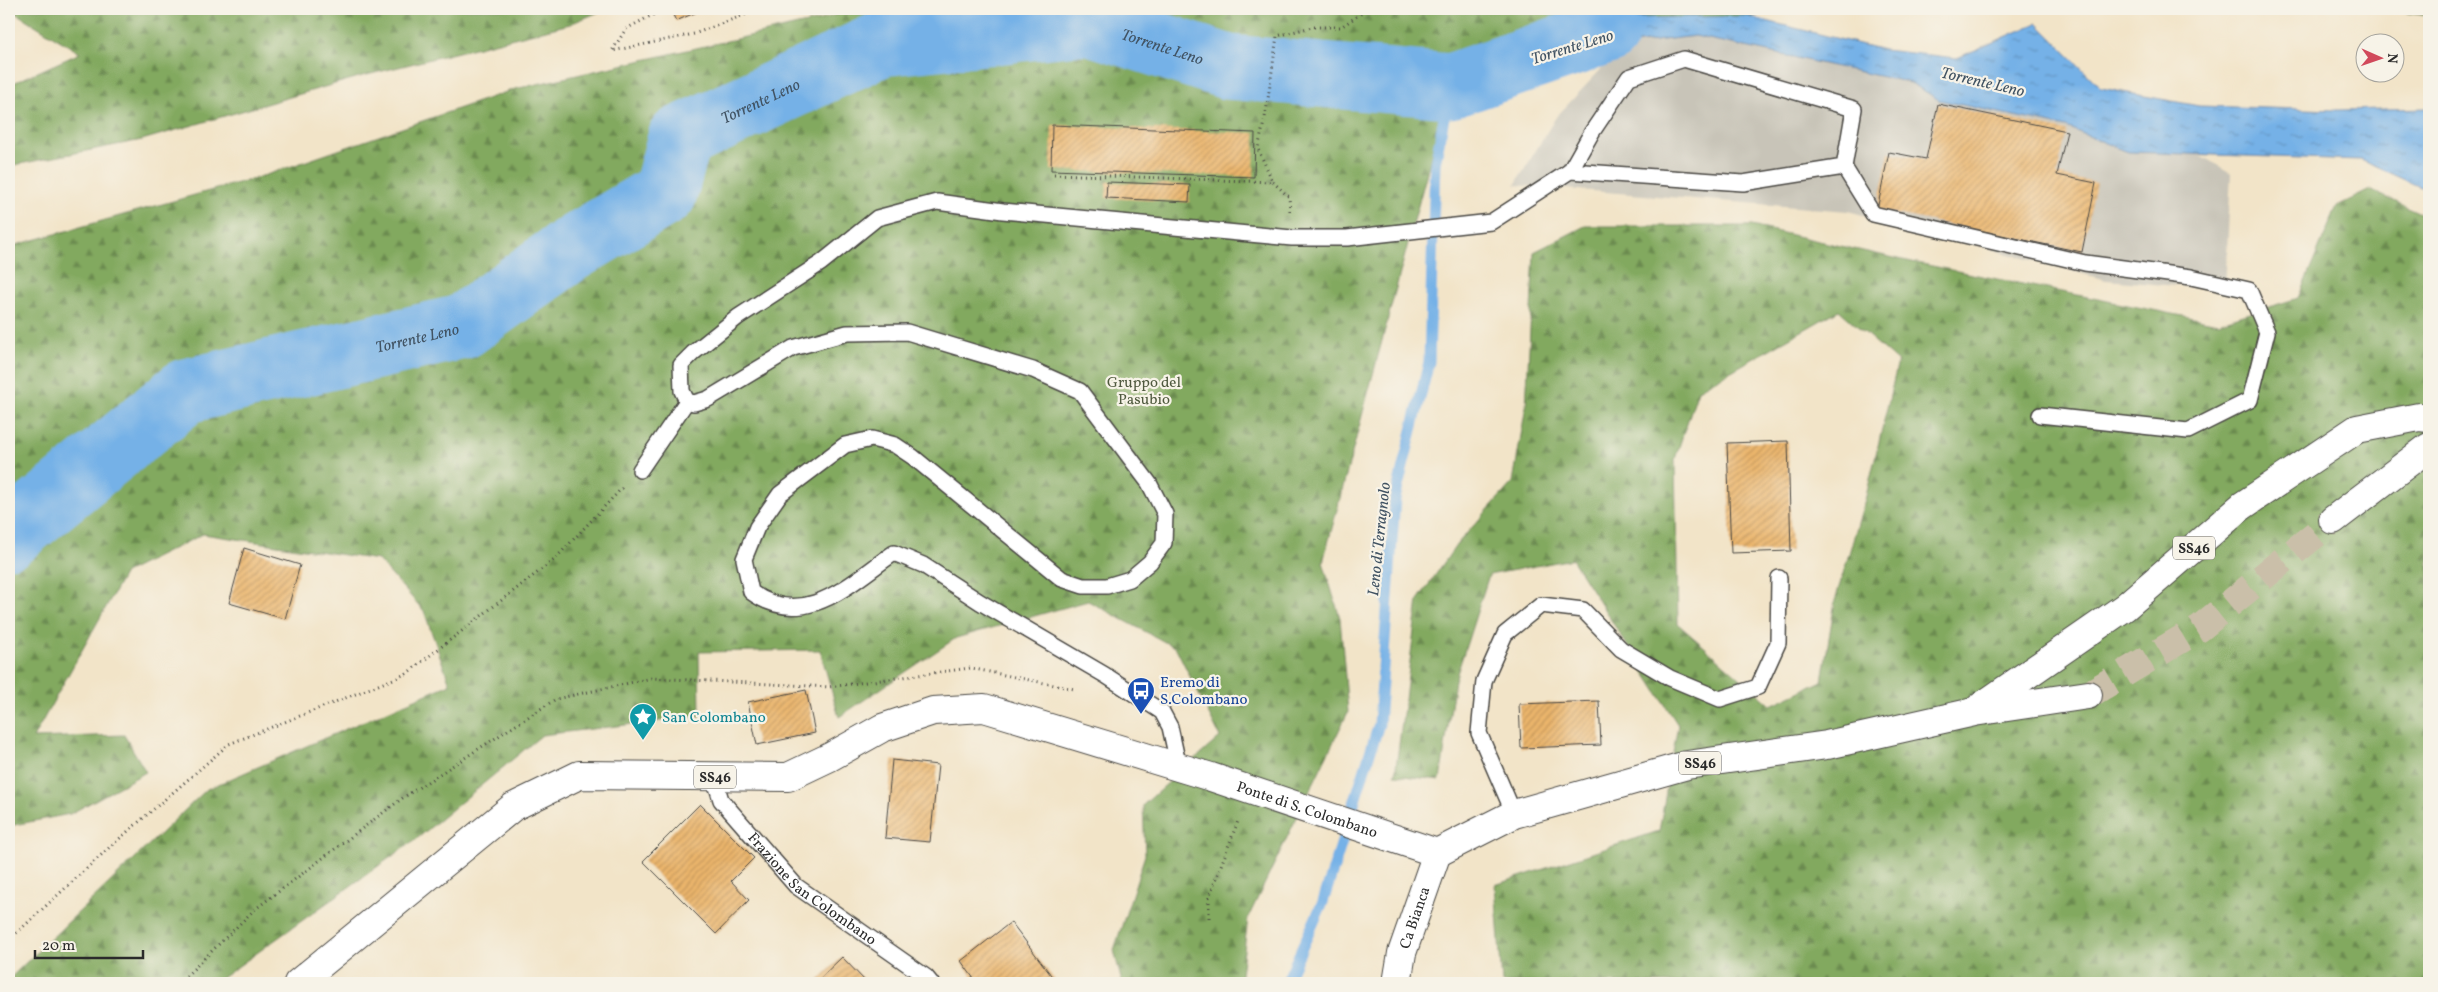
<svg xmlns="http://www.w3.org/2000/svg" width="2438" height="992" font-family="Vollkorn,serif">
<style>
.industrial{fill:#c8c4b8}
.forest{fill:url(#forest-firs);stroke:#566a45;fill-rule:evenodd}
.water{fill:url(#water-ripples);stroke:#506e89}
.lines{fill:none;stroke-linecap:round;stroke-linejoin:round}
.stream{stroke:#75b1e7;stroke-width:11}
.river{stroke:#75b1e7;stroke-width:65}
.building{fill:url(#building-hatch)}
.primary-tunnel{stroke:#cabfa9;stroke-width:28;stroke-dasharray:28 14;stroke-linecap:butt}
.lane-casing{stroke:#494743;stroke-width:18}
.street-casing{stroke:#494743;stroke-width:30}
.primary-casing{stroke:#494743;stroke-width:30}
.path{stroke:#494743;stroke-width:3;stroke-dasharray:1 4;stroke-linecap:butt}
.lane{stroke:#fff;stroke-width:15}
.street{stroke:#fff;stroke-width:28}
.primary{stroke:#fff;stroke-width:28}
.labels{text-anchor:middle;stroke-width:4.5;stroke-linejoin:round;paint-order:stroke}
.shield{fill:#f7f3e8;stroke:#686764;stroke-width:1}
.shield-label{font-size:14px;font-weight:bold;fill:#2b2b2b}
.park-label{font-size:15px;fill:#4f593e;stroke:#f7f3e8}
.transit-label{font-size:15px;fill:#164399;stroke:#f7f3e8;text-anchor:start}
.culture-label{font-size:15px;fill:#0d838f;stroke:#f7f3e8;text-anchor:start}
.street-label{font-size:15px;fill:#2b2b2b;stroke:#f7f3e8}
.water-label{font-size:16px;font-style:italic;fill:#415363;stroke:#f7f3e8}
</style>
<defs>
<pattern id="forest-firs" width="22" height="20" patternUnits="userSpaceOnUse" patternTransform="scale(1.25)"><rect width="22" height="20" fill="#82a95f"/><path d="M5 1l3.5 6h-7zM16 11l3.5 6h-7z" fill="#6b8a4f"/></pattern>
<pattern id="water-ripples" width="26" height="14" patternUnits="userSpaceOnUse" patternTransform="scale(1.25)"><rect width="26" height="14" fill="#75b1e7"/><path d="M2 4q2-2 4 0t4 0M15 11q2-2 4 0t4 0" fill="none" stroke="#6090bb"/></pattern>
<pattern id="building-hatch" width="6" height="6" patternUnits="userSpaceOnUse" patternTransform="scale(1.25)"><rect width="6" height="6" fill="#ebb56c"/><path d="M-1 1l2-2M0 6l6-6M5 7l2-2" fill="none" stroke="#bf9359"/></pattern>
</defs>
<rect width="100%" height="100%" fill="#f7f3e8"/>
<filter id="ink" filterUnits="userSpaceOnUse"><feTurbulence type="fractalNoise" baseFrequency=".02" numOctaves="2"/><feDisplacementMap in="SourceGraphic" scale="10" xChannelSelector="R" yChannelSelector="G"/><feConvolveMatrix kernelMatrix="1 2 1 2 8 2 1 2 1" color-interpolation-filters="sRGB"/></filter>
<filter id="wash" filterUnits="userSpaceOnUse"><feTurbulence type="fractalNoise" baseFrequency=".0096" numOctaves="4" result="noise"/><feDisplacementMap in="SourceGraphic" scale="20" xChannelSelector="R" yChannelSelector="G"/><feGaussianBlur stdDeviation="1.12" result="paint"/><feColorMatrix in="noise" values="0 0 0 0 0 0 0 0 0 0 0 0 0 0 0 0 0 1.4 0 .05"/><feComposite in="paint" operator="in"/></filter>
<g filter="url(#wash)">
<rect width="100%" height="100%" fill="#f2e4c8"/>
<path class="industrial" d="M1695,36L1911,83L1939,100L2066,127L2128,152L2198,154L2231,173L2225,290L2106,280L1848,211L1515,185L1556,117L1624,45Z"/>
<g class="forest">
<path d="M9,9H606L570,24L359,77L142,140L9,166V85L80,53Z"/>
<path d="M853,9H1784L1450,86L1323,562L1340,618L1348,712L1248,918L1240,983H1122L1114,950L1145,855L1143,805L1220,737L1176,648L1088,601L956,638L839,717L820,650L699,652L700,716L542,735L419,837L215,983H9V979L207,789L450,684L424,611L378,560L203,534L125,573L33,738L124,735L146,772L70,814L9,826V247L266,175L515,89L820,20Z"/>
<path d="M2379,9H2429V16Z"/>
<path d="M2370,190L2429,217V983H1502L1495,885L1659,831L1678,725L1572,559L1489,575L1455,680L1440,780L1395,775L1418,600L1457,544L1513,482L1526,406L1534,252L1585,226H1752L1912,262L2218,323L2298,298L2337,206ZM1839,310L1898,362L1866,496L1835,601L1822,681L1771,705L1678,624L1675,459L1698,390Z"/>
</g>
<path class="water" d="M1746,16L1884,50L1957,58L2037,23L2101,88L2199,106L2338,110L2429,108V191L2361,160L2128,152L2066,127L1939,100L1911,83L1695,36L1624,45L1526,82L1521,61L1517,30L1627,18Z"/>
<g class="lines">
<path class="stream" d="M1286,983L1323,902L1379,724L1395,499L1429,362L1435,164L1450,86"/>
<path class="river" id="s1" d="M9,536L186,391L462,327L568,251L665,193L680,138L881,44L1088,22L1228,67L1450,86L1607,32"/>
</g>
<g id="blocks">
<g class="building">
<path d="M670,9H704L676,21Z"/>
<path d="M1938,104L2067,131L2057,175L2096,183L2082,252L1877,210L1889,152L1926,159Z"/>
<path d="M1052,125L1255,133L1254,177L1051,170Z"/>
<path d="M1107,182L1190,185L1189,202L1106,198Z"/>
<path d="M1788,441L1791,551L1731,553L1727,443Z"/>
<path d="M244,548L300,565L285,619L229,603Z"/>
<path d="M806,690L815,733L757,745L748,702Z"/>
<path d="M1599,701L1601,745L1521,748L1519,704Z"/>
<path d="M892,760L938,765L930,842L885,838Z"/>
<path d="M700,804L754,858L731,881L749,900L716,934L643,861Z"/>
<path d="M1011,922L1057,983H977L961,961Z"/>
<path d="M842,957L867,983H815Z"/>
</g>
</g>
</g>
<g filter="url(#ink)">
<use href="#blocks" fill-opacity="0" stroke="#494743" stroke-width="1"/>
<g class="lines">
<path class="primary-tunnel" d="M2088,695L2200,628L2333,520"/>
<defs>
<g id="lane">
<path d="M1844,167L1873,214L2085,263L2191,277L2249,290L2267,332L2250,400L2188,431L2040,415"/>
<path d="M640,470L687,401"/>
<path d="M1179,768L1170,727L1162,712L1105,675L980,602L923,565L894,553C850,583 805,631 751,592L744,559L757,527L780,494L845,445L872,439L895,445L913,457L1062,579L1083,586H1107L1130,579L1150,562L1164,543L1165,514L1149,483L1080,391L1033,370L907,332L847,333L793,348L708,399L694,403L687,401L682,391L681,365L693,353L738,317L821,263L877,218L937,202L1003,211L1292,238H1347L1491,222L1570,171L1743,183L1844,167L1854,109L1684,59L1629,77L1592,132L1570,171"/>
<path id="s2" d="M714,777L721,800L796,886L926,977L931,983"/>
<path d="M1514,814L1479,733L1484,681L1505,634L1541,605L1583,610L1621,649L1670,678L1720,699L1758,687L1778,643L1779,578"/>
</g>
<g id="street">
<path id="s3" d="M1397,983L1402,953L1437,853"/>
</g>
<g id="primary">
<path d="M2333,520L2429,447"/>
<path d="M1979,708L2125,607L2242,506L2357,429L2419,417L2429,418"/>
<path id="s4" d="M298,983L513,807L579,775L788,777L830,757L882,728L933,711L984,708L1211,777L1437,853L1514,814L1687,765L1827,745L1974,712L2088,695"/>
</g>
</defs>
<use href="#lane" class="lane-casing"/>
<use href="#street" class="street-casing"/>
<use href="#primary" class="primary-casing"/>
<g class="path">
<path d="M658,12L626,29L612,51L694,34L760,9"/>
<path d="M1054,174L1273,182"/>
<path d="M1290,211L1289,197L1273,182L1258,149L1266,113L1277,36L1312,27H1341L1362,13L1359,9"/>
<path d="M1209,918V897L1238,821"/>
<path d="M9,940L111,846L229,744L406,674L555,559L622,488"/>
<path d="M179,983L254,910L404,797L556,699L652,678L829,687L970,668L1074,689"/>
</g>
<use href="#lane" class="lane"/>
<use href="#street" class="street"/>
<use href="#primary" class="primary"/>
</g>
</g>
<defs>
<symbol id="bus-pin" viewBox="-11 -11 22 30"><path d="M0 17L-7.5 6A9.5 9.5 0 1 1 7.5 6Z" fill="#1a4fb4" stroke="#f7f3e8"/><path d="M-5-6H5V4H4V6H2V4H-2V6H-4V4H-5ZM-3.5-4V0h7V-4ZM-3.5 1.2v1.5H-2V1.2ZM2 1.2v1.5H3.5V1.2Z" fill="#fff"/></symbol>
<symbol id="sight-pin" viewBox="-11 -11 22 30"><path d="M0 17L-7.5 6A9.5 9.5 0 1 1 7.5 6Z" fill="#0f9aa8" stroke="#f7f3e8"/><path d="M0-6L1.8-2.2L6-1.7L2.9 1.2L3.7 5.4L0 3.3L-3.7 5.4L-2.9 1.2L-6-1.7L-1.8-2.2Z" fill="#fff"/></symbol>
</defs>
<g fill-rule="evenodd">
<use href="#bus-pin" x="1125" y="675" width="32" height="43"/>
<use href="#sight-pin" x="627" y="701" width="32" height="43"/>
</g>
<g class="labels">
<g class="shield">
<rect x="2173" y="536.5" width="42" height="23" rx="4"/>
<rect x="1679" y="751.5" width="42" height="23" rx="4"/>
<rect x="694" y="765.5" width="42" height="23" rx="4"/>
</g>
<g class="shield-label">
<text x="2194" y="553">SS46</text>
<text x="1700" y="768">SS46</text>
<text x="715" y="782">SS46</text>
</g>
<g class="park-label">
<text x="1144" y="387">Gruppo del<tspan x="1144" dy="17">Pasubio</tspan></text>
</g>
<g class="transit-label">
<text x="1160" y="687">Eremo di<tspan x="1160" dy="17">S.Colombano</tspan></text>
</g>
<g class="culture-label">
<text x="662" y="722">San Colombano</text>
</g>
<g class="street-label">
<text dy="5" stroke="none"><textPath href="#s4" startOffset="1110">Ponte di S. Colombano</textPath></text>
<text dy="5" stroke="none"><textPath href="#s2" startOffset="152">Frazione San Colombano</textPath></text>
<text dy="5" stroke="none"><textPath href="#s3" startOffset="68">Ca Bianca</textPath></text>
</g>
<g class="water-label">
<text dy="6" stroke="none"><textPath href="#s1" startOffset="1321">Torrente Leno</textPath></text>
<text transform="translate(1572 46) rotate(-17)" y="6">Torrente Leno</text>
<text transform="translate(1983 81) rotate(13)" y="6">Torrente Leno</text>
<text dy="6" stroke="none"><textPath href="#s1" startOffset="901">Torrente Leno</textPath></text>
<text dy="6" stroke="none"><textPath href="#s1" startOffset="466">Torrente Leno</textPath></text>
<text transform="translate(1378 539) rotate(-84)" y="6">Leno di Terragnolo</text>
</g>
</g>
<rect width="2438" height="992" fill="none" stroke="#f7f3e8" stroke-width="30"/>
<g transform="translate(2380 58) rotate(92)"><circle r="24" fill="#f7f3e8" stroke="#a5a39c"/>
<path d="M0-4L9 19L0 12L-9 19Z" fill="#d1495b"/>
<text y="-8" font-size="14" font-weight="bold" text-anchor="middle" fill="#2b2b2b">N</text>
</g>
<path d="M35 950v8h108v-8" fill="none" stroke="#2b2b2b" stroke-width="2.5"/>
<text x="42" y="950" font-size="15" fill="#2b2b2b" stroke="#f7f3e8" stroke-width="4" paint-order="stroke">20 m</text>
</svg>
